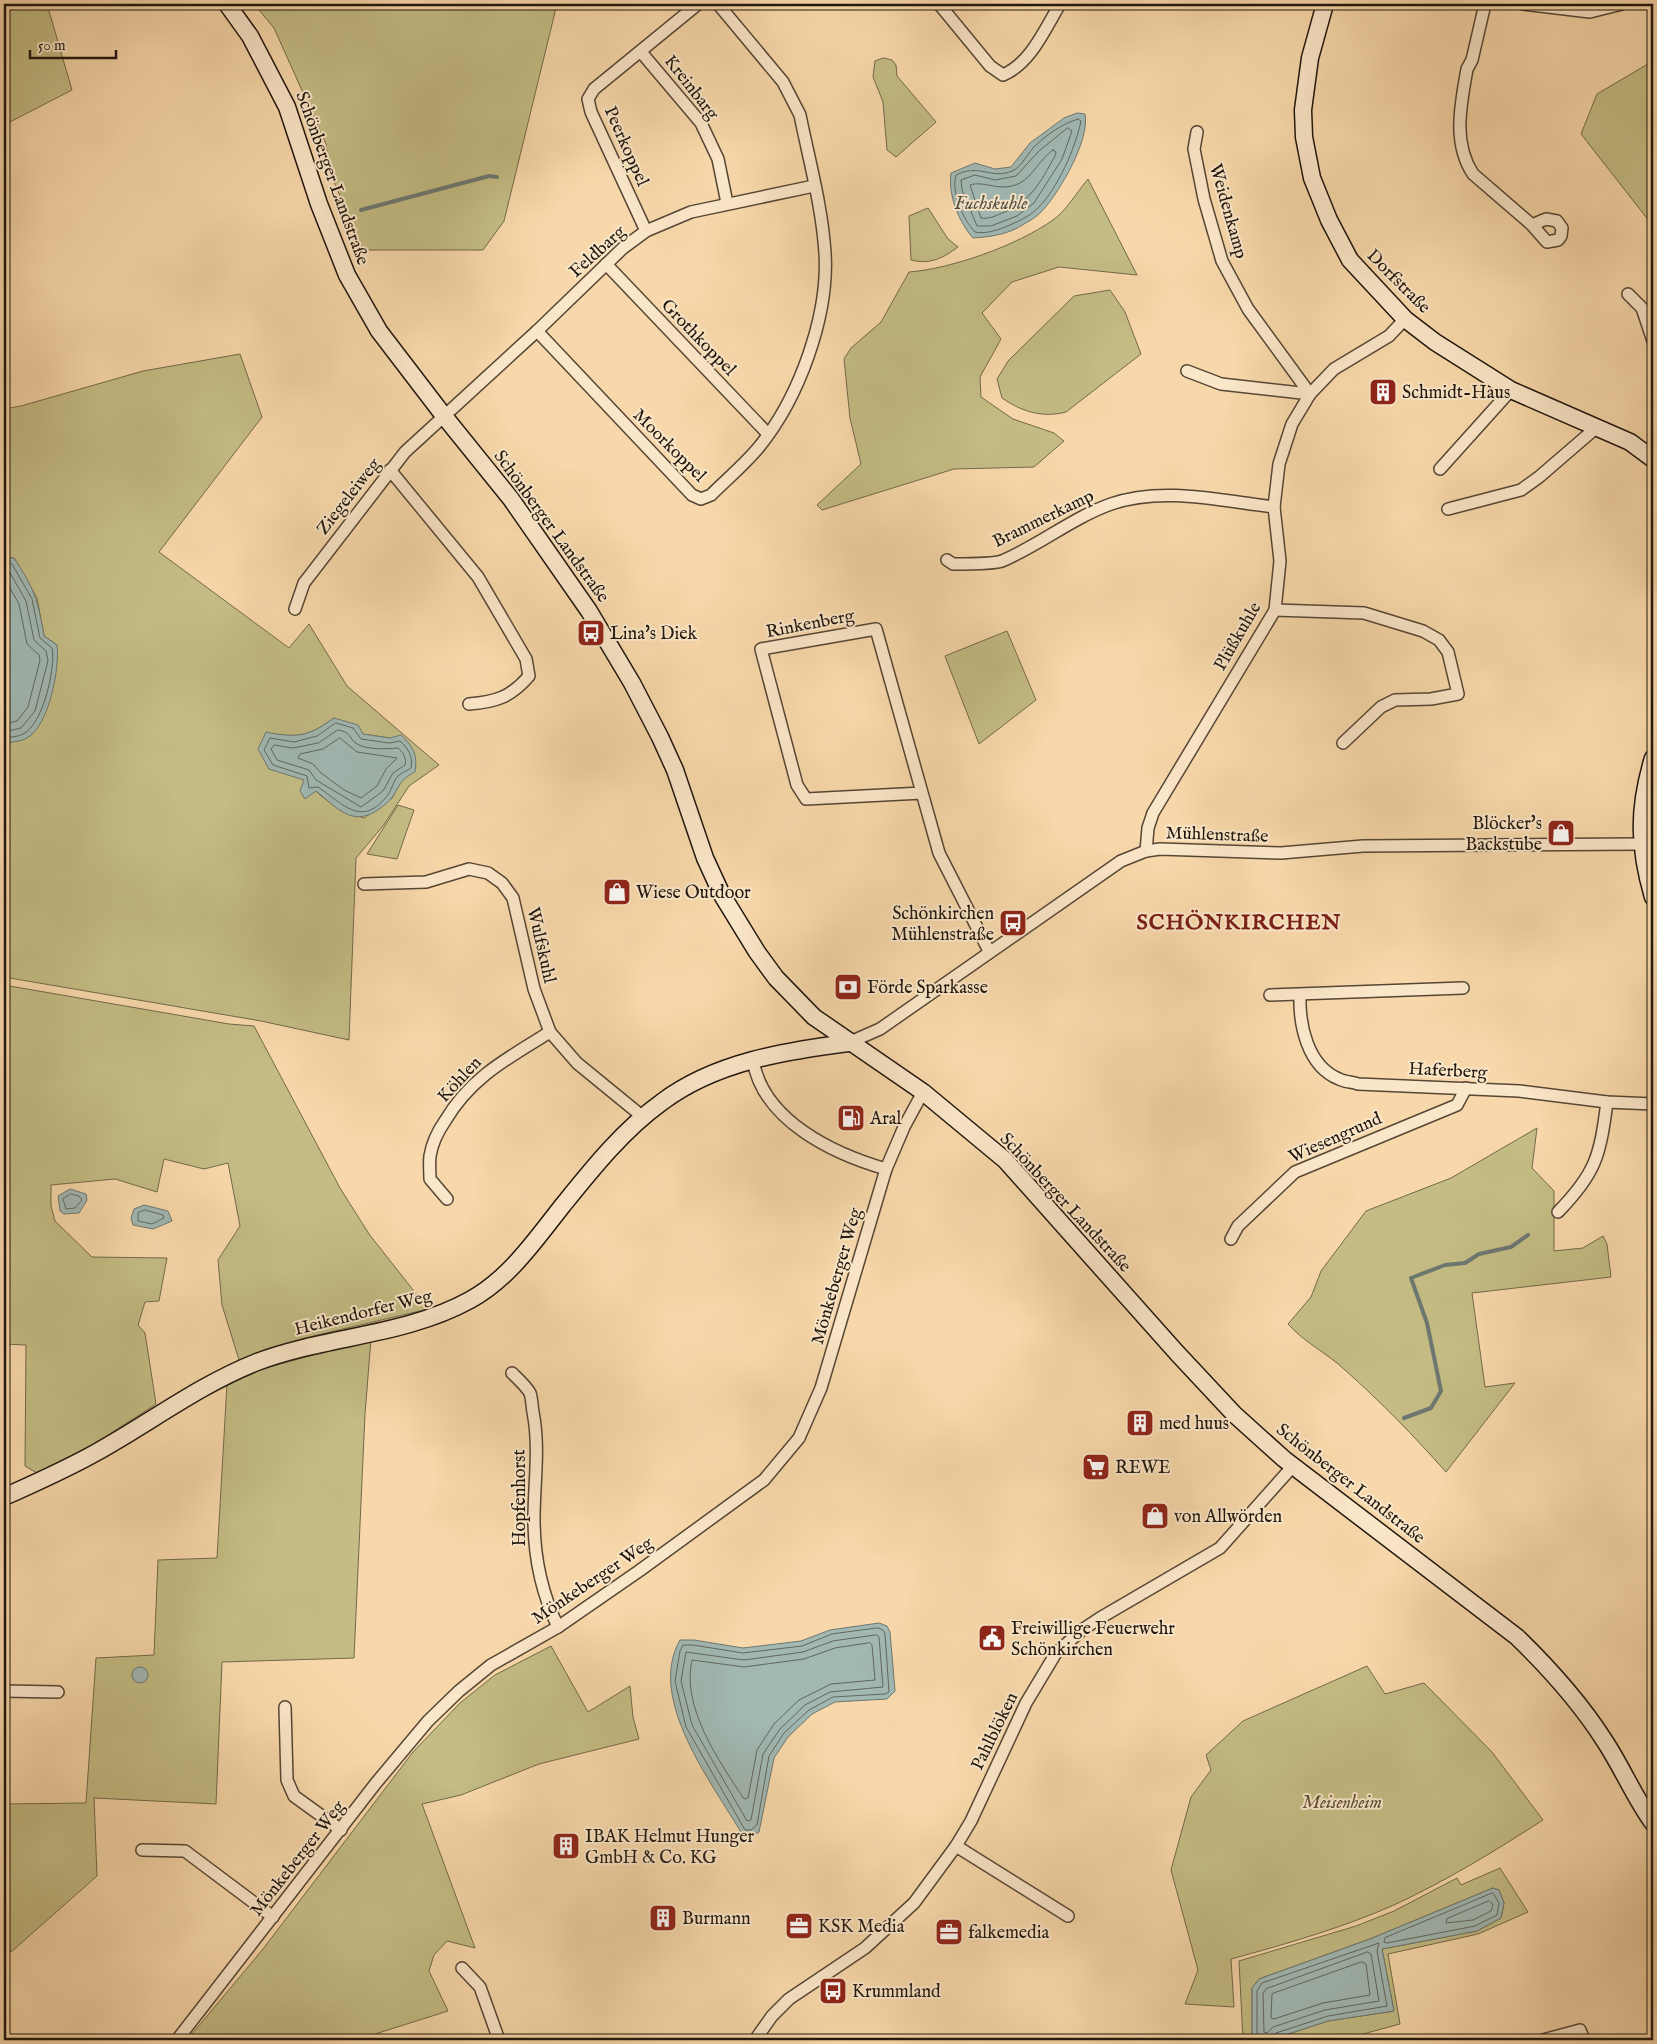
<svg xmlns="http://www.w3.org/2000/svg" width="1657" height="2044" font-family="'IM FELL English',serif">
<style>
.green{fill:#c4bc84;stroke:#726949;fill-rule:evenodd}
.water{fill:#a1b8b3;stroke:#6d7771}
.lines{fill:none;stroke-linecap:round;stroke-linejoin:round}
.shore{stroke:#606760;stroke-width:1}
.stream{stroke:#6d7771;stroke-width:4}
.street-casing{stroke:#554635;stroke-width:14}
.secondary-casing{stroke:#1f160e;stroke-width:19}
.street{stroke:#fae6c8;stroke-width:11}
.secondary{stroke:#fae6c8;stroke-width:16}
.labels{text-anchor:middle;stroke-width:4;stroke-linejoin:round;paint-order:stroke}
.street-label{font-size:18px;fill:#1f160e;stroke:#fae6c8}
.poi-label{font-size:18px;fill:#1f160e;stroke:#fae6c8;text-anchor:start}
.park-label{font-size:18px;font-style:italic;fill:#595037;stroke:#fae6c8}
.water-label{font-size:19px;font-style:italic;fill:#4c4f48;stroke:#fae6c8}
.district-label{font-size:22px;font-weight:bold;letter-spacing:1px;fill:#7a1f14;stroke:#fae6c8}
</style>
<rect width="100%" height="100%" fill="#f8d8aa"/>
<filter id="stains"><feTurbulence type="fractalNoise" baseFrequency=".004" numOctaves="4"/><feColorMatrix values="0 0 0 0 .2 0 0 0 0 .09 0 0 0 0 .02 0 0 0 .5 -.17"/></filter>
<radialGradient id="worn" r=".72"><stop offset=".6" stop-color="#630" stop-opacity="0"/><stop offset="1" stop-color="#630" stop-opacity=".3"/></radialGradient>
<g class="green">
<path d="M4,4H47L72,90L4,125Z"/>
<path d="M254,4H557L504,221L483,250H363L329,170L326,144L274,28Z"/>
<path d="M883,58L892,60L896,65L897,76L936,122L896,157L887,150L883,102L873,77L875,61Z"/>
<path d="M1653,61V226L1581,134L1597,94Z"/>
<path d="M1088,179L1137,275L1059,267L1012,282L982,313L1001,339L980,377L981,397L1013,419L1054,433L1064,441L1034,467L954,469L822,510L817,505L861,464L850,418L844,359L851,348L881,322L909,272C951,269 1018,245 1053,220C1066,211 1077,192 1088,179Z"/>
<path d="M928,208L948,239L958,247C943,258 930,265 911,260L909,216Z"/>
<path d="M1110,290L1125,312L1141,354L1066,412C1043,418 1022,412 1002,398L997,379L1008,361L1074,296Z"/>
<path d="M240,354L262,417L159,552L289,648L309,624L347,686L439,765L409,786L383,826L356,858L349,1040L261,1021L4,977V743L27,738L57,645L44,636L37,598L14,558H4V409L21,406L143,371ZM334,718L362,734L390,738L401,780L392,798L364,818C354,814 341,811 332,804C305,786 286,758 266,733C297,738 308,737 334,718Z"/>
<path d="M1007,631L1036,700L979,744L945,656Z"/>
<path d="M398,805L414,810L397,859L367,854Z"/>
<path d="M4,985L229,1024L254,1026L340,1188L369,1234L428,1309L305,1338L239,1360L222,1305L218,1260L240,1226L228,1163L204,1169L164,1159L157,1192L115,1179L51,1185V1206L55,1221L92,1257L167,1258L159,1301L145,1302L138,1325L145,1333L156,1404L93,1445L37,1473L25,1466L26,1345L4,1344Z"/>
<path d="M1537,1128L1532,1168L1554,1191V1251L1583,1248L1603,1236L1607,1244L1611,1277L1472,1293L1485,1387L1515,1383L1446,1472C1414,1436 1381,1402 1345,1370C1327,1353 1305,1343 1288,1324L1311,1297L1321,1271L1366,1211L1451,1178Z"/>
<path d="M371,1339L365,1414L354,1658L222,1662L216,1804L94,1798L97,1876L11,1952L4,1936V1804L86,1803L96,1658L154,1655L158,1560L217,1558L227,1384L262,1369Z"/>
<path d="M551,1646L588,1712L630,1686L633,1717L639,1739L539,1764L461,1795L422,1804L475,1948L447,1941L434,1955L429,1971L448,2011L372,2035L370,2040H187L263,1949L413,1752L460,1703L495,1675Z"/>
<path d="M1367,1666L1385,1694L1424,1683L1492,1752L1543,1820C1495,1851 1446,1881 1394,1905C1342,1928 1286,1944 1231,1959L1234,2007L1185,2004L1198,1970L1171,1870L1191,1797L1211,1770L1206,1755L1243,1721Z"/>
<path d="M1500,1868L1528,1912L1478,1934L1388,1954L1400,2024L1341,2040H1270L1328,2021L1394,2011L1382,1949L1477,1931L1501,1918L1504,1903L1499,1890L1493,1888L1370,1939L1259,1979L1252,1988V2040H1243L1239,1961L1356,1926L1394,1911L1457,1878L1461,1885Z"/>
</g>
<g class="water">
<path d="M1077,113L1085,114C1090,140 1060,191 1043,210C1038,216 1030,221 1024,224C1010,234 990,237 973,238C959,222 948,196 951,173L975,163L995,169L1011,167L1030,143L1064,118Z"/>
<path d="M4,558H14C34,588 38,600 44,636L57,645C60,668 49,726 27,738C21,742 10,742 4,743Z"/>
<path d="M334,718L358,725L363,734L390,738L401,735C413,746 418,755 415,772C399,781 402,782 393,796C390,801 383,806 379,809C353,828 337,808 316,791L305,799L300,791L304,780L269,769L258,749L266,732C297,738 308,737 334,718Z"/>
<path d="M70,1189L86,1194L87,1200L79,1213L64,1214L60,1211L58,1196Z"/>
<path d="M144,1205L168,1211L172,1221L153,1229L133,1225L131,1218L134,1209Z"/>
<path d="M879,1623L887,1626L890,1632L895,1691L887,1699L835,1702L812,1714L788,1737L774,1758L759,1832L751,1836L742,1834C713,1784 646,1699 680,1640H694L743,1648L801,1641L830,1630Z"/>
<circle cx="140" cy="1675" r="8"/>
<path d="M1493,1888L1499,1890L1504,1903L1501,1918L1477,1931L1382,1949L1394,2011L1328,2021L1270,2040H1252V1988L1259,1979L1370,1939Z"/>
</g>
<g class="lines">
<g class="shore">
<path d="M1078,119L1081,121C1075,149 1058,188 1038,208C1029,217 1017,222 1005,227C995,231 985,234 975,232C963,219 951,193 956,175C979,163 992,180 1012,171C1022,167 1028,152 1036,145C1048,134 1062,124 1078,119Z"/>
<path d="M1068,128L1072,131L1062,159L1034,203L1017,216L991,226H977L962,190L961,180L975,175L995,180L1016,176L1039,151Z"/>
<path d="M1053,150L1056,152L1055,156C1040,183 1030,203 1000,214C993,217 988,219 981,218L970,185C984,180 1000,193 1020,183C1033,176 1040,159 1053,150Z"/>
<path d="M4,563L12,564L32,599L40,638L52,648C56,667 43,725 23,734C18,737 10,737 4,738"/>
<path d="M4,570L9,571L26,601L34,640L46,651L48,661L35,711L21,728L4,732"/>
<path d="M4,577L19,604L27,644L39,655L40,660L28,707L17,721L4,724"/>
<path d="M336,723L353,728L361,739L389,743L400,741C409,749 413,757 411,768C407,771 400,773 397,777C393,782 392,789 388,795C362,828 344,805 318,787L309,788L307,776L273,765L264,750L270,738L294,742L317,736Z"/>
<path d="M338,730C352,732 348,738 357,744C367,750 387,749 398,748C403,752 407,759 405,765L393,773L383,791L361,807L316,780L309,770L277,760L271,749L274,745L293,748L318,743Z"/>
<path d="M340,738L357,752L397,758L386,769L377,786L361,798L344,790L321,773L313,764L298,758L300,754L323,749Z"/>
<path d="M71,1194L79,1196L82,1200L75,1208L66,1209L63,1199Z"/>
<path d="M145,1210L163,1215L164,1218L152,1224L138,1221V1213Z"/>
<path d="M878,1628L883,1630L885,1634L889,1692L885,1694L833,1697L809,1710L784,1733L769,1756L757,1825L751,1830H745L686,1727L675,1681L680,1651L683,1645H693L743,1653L802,1646L832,1634Z"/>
<path d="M877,1635L879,1637L883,1687L830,1692L805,1705L780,1729L763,1754L751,1820L747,1821L692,1725L681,1681L686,1652L744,1660L803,1652L833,1641Z"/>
<path d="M870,1643L872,1645L875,1680L831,1684L799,1700L774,1724L757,1750L748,1798L744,1799C719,1761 681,1707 692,1660L744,1667L804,1659L835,1648Z"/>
<path d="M1493,1893L1499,1903L1497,1915L1475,1926L1387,1943L1384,1942L1385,1938Z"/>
<path d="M1489,1901L1493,1904L1491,1911L1473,1920L1446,1923L1447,1919Z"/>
<path d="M1368,1952L1371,1954L1379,2001L1325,2010L1273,2027L1267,2033L1264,2032L1263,1993L1266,1989Z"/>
<path d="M1362,1962L1366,1964L1370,1995L1323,2003L1274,2019L1271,2018L1272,1994Z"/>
<path d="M1257,2040V1991L1262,1983L1379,1943L1377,1951L1387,2006L1328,2016L1276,2033L1272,2040"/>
</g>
<g class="stream">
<path d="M361,210L489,176L497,177"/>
<path d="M1404,1418L1431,1408L1441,1391L1427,1323L1411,1278L1445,1265L1465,1263L1479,1254L1511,1247L1528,1235"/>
</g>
<defs>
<g id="street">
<path d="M939,4L990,66L1003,75C1031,63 1045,29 1060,4"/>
<path d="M1485,4L1472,60L1467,69C1461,104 1452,142 1473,174L1532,225L1547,242L1558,240L1561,236L1562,228L1557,221L1546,219L1532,225"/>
<path d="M1523,4L1590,12L1622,4"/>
<path d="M641,52L701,123L718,159L727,203"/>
<path d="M1197,132L1194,149L1204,199L1222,261L1248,309L1310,394"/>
<path d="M646,231L591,112L588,99L594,89L698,4"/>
<path d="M606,264L768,434"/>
<path d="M1628,294L1642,308L1653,341"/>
<path d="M537,331L692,495L701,499L711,495C727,479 745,464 759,447C799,398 829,316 825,253C822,206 809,160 800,115L783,82L718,4"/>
<path d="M1187,371L1221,384L1310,394"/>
<path d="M1440,469L1511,390"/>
<path d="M390,470L478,577L526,659L529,676C511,697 496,702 469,704"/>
<path d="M1448,509L1521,490L1539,477L1597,427"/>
<path d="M947,560L953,564C964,564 995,564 1002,561C1040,545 1072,518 1111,504C1163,486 1221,501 1274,507"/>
<path d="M295,609L304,583L405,452L537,331L623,248L646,231L691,212L814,186"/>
<path d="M1275,610L1364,613L1423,631L1439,640L1448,652L1458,694L1431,699L1395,700L1381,707L1343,743"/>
<path d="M922,793L806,799L797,785L761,649L876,629L939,853L989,951"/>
<path d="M1146,851L1148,828L1153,813L1275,610L1280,561L1274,507L1279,464L1292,424L1310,394L1334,369L1389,336L1405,319"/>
<path d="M364,884L426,882L469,869L488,873L502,883L513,898L534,989L550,1032L577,1063L643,1117"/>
<path d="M1270,995L1463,988"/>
<path d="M1300,995C1299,1024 1307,1066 1339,1079C1345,1082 1352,1082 1358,1084L1519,1091L1607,1102L1653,1104"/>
<path d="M848,1043L880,1029L1121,861L1146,851L1160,849L1281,853L1363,846L1642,844"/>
<path d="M753,1060C763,1121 834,1154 886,1169"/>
<path d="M447,1199L430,1179C430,1172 429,1163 430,1156C432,1144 438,1131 445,1121C471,1077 508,1058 550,1032"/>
<path d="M1558,1212C1596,1173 1600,1156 1607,1102"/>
<path d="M1231,1239L1238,1226L1295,1172L1457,1105L1466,1088"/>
<path d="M512,1373C518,1379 526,1386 530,1393C532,1399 532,1407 533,1412C540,1448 534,1483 534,1519C534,1556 542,1594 558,1627"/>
<path d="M4,1691L58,1692"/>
<path d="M285,1707L287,1780L294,1796L341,1830"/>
<path d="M956,1846L1068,1916"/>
<path d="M142,1850L185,1851L273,1917"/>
<path d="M462,1968L480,1987L499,2040"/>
<path d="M177,2040L376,1783L428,1721L459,1691L491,1665L558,1627L639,1571L764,1480L799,1438L821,1388L886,1169L904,1127L923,1092"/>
<path d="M755,2040L772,2016L789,1999L865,1948L914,1903L956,1846L971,1821L1026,1703L1056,1653L1082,1630L1100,1618L1220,1548L1293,1466"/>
<path d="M1543,2040L1580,2030L1584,2040"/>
</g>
<g id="secondary">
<path d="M227,4L250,36L287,107L319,204L347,275L379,331L444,416L511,499L589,611L632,683L660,737L675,770L705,858L722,895L757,952L776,978L814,1017L923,1092L1005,1160L1177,1353L1234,1414L1284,1459L1517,1637C1550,1669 1579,1701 1604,1740C1622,1767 1634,1797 1653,1823"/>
<path d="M1325,4L1310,58L1303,110L1304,137L1312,178L1329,220L1350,260L1405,319L1435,342L1511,390L1630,442L1653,459"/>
<path d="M1653,758C1638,808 1638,846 1653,897"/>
<path d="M4,1497C35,1483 67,1469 97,1452C151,1422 199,1385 257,1362C325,1336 405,1336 470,1300C509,1279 536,1239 563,1205C592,1169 623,1130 662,1102C715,1062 785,1051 848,1043"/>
</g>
</defs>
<use href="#street" class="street-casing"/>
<use href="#secondary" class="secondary-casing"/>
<use href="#street" class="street"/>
<use href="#secondary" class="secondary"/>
</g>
<defs>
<symbol id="building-square" viewBox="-11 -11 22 22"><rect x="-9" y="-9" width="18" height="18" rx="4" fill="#8f2418" stroke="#fae6c8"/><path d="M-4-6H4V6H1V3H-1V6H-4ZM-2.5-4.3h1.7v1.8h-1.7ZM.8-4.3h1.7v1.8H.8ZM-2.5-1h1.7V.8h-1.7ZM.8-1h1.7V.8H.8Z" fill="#fff"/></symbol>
<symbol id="bus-square" viewBox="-11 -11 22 22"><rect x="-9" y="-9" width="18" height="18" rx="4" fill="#8f2418" stroke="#fae6c8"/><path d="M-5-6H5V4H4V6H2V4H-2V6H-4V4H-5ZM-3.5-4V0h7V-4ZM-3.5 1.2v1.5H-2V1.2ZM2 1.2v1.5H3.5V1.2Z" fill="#fff"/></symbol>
<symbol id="shop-square" viewBox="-11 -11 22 22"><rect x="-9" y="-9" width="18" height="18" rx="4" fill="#8f2418" stroke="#fae6c8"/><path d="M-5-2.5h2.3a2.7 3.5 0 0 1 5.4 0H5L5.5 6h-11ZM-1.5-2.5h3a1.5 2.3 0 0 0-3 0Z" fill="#fff"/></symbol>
<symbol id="bank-square" viewBox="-11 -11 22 22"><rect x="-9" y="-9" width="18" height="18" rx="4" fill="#8f2418" stroke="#fae6c8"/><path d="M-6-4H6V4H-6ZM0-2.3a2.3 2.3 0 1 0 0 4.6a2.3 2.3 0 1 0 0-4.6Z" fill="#fff"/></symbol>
<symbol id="fuel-square" viewBox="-11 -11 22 22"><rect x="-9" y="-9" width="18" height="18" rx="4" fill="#8f2418" stroke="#fae6c8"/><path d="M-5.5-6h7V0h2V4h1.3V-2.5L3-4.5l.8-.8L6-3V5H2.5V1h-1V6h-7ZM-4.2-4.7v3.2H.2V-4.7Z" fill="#fff"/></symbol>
<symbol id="supermarket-square" viewBox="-11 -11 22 22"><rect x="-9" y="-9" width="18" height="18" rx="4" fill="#8f2418" stroke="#fae6c8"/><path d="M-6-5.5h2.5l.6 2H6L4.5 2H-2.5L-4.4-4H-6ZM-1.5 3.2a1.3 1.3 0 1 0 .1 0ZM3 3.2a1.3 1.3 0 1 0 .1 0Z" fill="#fff"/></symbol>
<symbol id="civic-square" viewBox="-11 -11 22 22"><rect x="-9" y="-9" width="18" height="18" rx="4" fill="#8f2418" stroke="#fae6c8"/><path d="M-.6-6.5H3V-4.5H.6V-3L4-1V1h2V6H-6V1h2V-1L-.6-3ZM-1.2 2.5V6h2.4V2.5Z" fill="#fff"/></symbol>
<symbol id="office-square" viewBox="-11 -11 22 22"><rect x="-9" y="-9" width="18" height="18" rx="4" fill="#8f2418" stroke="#fae6c8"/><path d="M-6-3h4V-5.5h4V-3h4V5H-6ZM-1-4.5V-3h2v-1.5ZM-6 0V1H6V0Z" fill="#fff"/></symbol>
</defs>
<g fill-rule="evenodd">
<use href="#building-square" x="1367" y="376" width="32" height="32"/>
<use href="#bus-square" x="575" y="617" width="32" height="32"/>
<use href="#shop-square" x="1545" y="817" width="32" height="32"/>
<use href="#shop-square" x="601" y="876" width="32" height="32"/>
<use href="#bus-square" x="997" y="907" width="32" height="32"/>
<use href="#bank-square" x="832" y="971" width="32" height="32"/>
<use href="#fuel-square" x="835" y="1102" width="32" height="32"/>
<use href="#building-square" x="1124" y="1407" width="32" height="32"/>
<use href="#supermarket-square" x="1080" y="1451" width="32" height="32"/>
<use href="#shop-square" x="1139" y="1500" width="32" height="32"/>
<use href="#civic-square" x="976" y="1622" width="32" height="32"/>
<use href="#building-square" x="550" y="1830" width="32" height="32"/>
<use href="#building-square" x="647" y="1902" width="32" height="32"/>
<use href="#office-square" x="783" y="1910" width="32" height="32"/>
<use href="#office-square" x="933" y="1916" width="32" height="32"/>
<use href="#bus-square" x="817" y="1975" width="32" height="32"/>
</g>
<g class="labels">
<g class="street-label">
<text transform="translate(692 87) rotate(52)" y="6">Kreinbarg</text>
<text transform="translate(627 146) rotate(66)" y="6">Peerkoppel</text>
<text transform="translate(333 178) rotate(70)" y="6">Schönberger Landstraße</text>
<text transform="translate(1229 211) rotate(74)" y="6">Weidenkamp</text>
<text transform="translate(597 251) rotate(-42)" y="6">Feldbarg</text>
<text transform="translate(1399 281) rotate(45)" y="6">Dorfstraße</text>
<text transform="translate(699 337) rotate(46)" y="6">Grothkoppel</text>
<text transform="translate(670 445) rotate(45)" y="6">Moorkoppel</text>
<text transform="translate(348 496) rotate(-52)" y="6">Ziegeleiweg</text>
<text transform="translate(1043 518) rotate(-26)" y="6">Brammerkamp</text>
<text transform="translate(552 526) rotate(54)" y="6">Schönberger Landstraße</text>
<text transform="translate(810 623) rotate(-11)" y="6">Rinkenberg</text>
<text transform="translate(1237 636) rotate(-60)" y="6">Plüßkuhle</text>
<text transform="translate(1217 834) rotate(2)" y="6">Mühlenstraße</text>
<text transform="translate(542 945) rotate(77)" y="6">Wulfskuhl</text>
<text transform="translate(1448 1070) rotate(3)" y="6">Haferberg</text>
<text transform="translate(459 1079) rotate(-47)" y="6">Köhlen</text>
<text transform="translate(1335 1137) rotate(-24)" y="6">Wiesengrund</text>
<text transform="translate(1066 1202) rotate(47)" y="6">Schönberger Landstraße</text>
<text transform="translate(836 1276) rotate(-74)" y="6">Mönkeberger Weg</text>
<text transform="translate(363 1312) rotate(-14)" y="6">Heikendorfer Weg</text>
<text transform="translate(1351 1483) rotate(38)" y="6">Schönberger Landstraße</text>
<text transform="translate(519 1498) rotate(-90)" y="6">Hopfenhorst</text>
<text transform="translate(592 1580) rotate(-34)" y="6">Mönkeberger Weg</text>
<text transform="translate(994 1731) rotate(-64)" y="6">Pahlblöken</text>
<text transform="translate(297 1858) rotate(-52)" y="6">Mönkeberger Weg</text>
</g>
<g class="poi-label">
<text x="1402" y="398">Schmidt-Haus</text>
<text x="610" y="639">Lina's Diek</text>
<text x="1542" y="829" text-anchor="end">Blöcker's<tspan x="1542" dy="21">Backstube</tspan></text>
<text x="636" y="898">Wiese Outdoor</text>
<text x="994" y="919" text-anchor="end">Schönkirchen<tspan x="994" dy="21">Mühlenstraße</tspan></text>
<text x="867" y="993">Förde Sparkasse</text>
<text x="870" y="1124">Aral</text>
<text x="1159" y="1429">med huus</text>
<text x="1115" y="1473">REWE</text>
<text x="1174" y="1522">von Allwörden</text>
<text x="1011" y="1634">Freiwillige Feuerwehr<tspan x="1011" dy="21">Schönkirchen</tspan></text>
<text x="585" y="1842">IBAK Helmut Hunger<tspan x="585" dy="21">GmbH &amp; Co. KG</tspan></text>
<text x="682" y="1924">Burmann</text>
<text x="818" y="1932">KSK Media</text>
<text x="968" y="1938">falkemedia</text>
<text x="852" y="1997">Krummland</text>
</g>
<g class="park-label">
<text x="1342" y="1808">Meisenheim</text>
</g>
<g class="water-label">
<text x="991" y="209">Fuchskuhle</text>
</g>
<g class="district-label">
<text x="1239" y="929">SCHÖNKIRCHEN</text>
</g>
</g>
<rect width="1657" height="2044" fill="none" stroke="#f8d8aa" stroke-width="20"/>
<rect x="5" y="5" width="1647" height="2034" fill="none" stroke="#1f160e" stroke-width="2.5"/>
<rect x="10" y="10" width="1637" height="2024" fill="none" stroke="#1f160e"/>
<path d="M30 50v8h86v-8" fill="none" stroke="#1f160e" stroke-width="2.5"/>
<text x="38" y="50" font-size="15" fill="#1f160e" stroke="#fae6c8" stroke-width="4" paint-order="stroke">50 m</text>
<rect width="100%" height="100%" filter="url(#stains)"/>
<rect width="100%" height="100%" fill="url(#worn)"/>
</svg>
